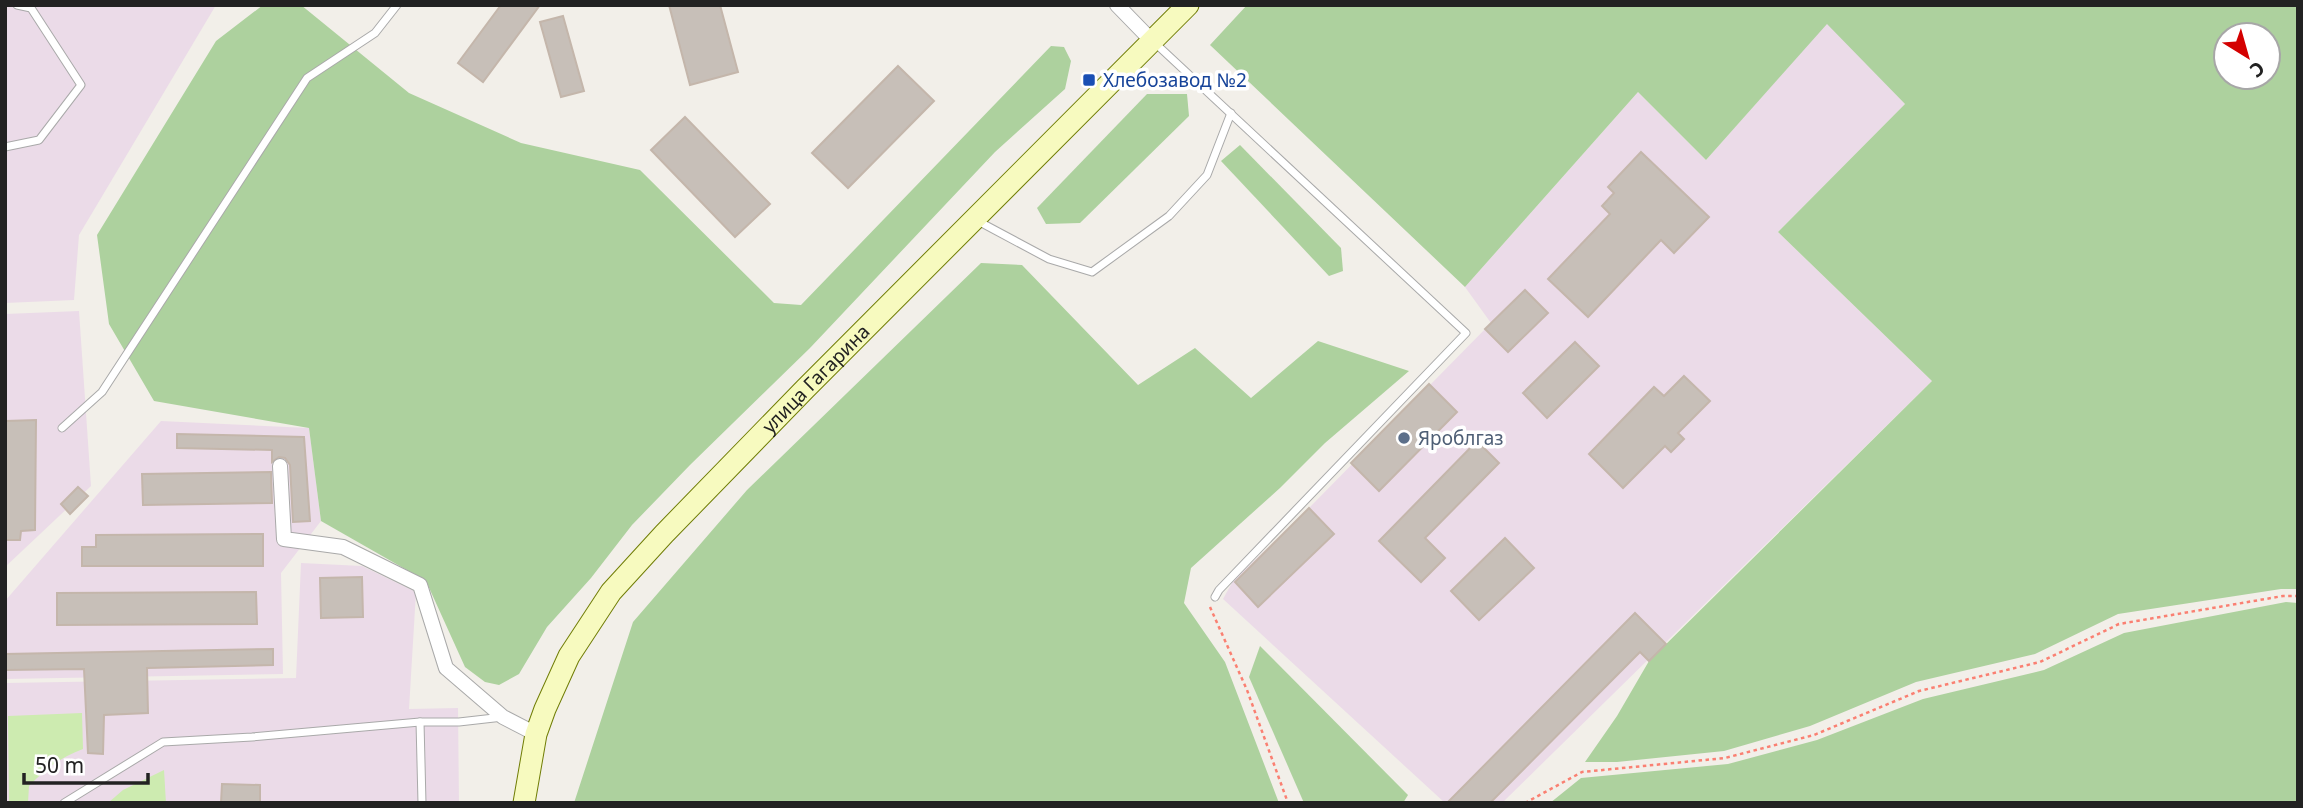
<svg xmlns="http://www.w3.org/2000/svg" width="2303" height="808" font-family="'Noto Sans',sans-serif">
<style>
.industrial{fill:#ebdbe8}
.grass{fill:#cdebb0}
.forest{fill:#add19e;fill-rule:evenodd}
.building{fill:#c7bfb8;stroke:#c4b6ab;stroke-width:2}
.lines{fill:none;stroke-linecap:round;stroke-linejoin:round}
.lane-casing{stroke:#a9a9a9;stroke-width:9}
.street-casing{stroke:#a9a9a9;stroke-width:16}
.secondary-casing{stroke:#707d05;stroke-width:23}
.path{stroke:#fa8072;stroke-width:2.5;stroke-dasharray:3.5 3.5;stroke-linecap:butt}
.lane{stroke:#fff;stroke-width:7}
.street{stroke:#fff;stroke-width:14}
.secondary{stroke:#f7fabf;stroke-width:21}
.transit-dot{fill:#1a4fb4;stroke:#fff;stroke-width:2.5}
.service-dot{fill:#5c6f8a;stroke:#fff;stroke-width:2.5}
.labels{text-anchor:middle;stroke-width:7;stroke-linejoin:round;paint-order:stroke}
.transit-label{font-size:19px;fill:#164399;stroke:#fff;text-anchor:start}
.street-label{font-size:19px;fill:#222;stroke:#fff}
.service-label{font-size:19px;fill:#4e5e75;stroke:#fff;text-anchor:start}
</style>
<rect width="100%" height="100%" fill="#f2efe9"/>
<g class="industrial">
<path d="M5,5H216L79,235L74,300L5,303Z"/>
<path d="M1827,23L1905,104L1778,232L1932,381L1502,803H1445L1223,599L1233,581L1309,508L1491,323L1465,287L1638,92L1706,160Z"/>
<path d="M79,311L91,486L5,567V314Z"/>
<path d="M161,421L309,428L321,521L281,573L283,674L5,679V601Z"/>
<path d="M301,563L362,566L416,592L409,709L458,708L459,803H5V683L296,678Z"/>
</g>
<g class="grass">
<path d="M82,713L83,749C61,757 45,769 29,786L28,803H9L8,716Z"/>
<path d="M164,770L166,803H108L123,790Z"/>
</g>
<g class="forest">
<path d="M263,5H301L409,93L521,143L640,170L774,303L801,305L1051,46L1064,47L1071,61L1065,89L995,152L810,348L690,465L632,525L591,578L547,627L519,674L499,685L485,682L465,667L426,581L321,521L309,428L154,401L109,324L97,235L216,41Z"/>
<path d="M1247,5H2298V589H2281L2118,614L2035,654L1916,682L1810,726L1724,751L1617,762H1585L1617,716L1649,661L1932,381L1778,232L1905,104L1827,24L1706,160L1638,92L1465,287L1210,45ZM2226,35H2268V77H2226Z"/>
<path d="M1147,94H1187L1189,116L1080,223L1046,224L1037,208Z"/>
<path d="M1240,145L1341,248L1343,271L1329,276L1221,161Z"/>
<path d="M981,263L1022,265L1138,385L1195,348L1251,398L1318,341L1409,371L1325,443L1280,488L1191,568L1184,603L1225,662L1279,803H574L633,622L747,490Z"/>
<path d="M2286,602L2298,603V803H1550L1581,778L1728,764L1817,740L1923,699L2044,670L2124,633Z"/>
<path d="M1260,646L1408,795L1403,803H1304L1249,677Z"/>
</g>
<g class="building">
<path d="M501,5H540L483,82L458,63Z"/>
<path d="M669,5H720L738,72L690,85Z"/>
<path d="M563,16L584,91L561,97L540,22Z"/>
<path d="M898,66L934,101L848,188L812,153Z"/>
<path d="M685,117L770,204L735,237L651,150Z"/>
<path d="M1641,152L1709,217L1674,253L1661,240L1588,317L1548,279L1610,214L1602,206L1614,193L1608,187Z"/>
<path d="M1525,290L1548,313L1508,352L1485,329Z"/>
<path d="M1575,342L1599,366L1547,418L1523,393Z"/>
<path d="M1684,376L1710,401L1678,433L1684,439L1671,452L1665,446L1623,488L1589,454L1654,387L1664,396Z"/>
<path d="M1429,384L1457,412L1379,491L1351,463Z"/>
<path d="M36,420L35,530L21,531L20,540H5L6,421Z"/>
<path d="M177,434L304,437L310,521L293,522L290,465L285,458L279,457L272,462V450L177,448Z"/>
<path d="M1477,441L1499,463L1425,538L1445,558L1421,582L1379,541Z"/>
<path d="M271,472L272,503L143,505L142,474Z"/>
<path d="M78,487L88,496L70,514L61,504Z"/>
<path d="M1309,508L1334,534L1258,607L1235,582Z"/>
<path d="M263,534V566H82V547H96V535Z"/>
<path d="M1505,538L1534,568L1479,620L1451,591Z"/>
<path d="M362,577L363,617L321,618L320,578Z"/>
<path d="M256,592L257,624L57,625V593Z"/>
<path d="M1635,613L1666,644L1649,661L1640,652L1490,803H1447Z"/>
<path d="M273,649V665L147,668L148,713L104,715L103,754L88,753L84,669L5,670V654Z"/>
<path d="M222,784L260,785V803H221Z"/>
</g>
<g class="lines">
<defs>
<g id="lane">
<path d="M1155,43L1466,333L1219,590L1215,597"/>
<path d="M5,147L39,140L81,85L31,8L17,5"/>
<path d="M976,220L1049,259L1092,272L1169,216L1207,175L1231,113"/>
<path d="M62,428L102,392L307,78L375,33L397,5"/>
<path d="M420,722L422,803"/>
<path d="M64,803L163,742L252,737L420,722H459L503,717"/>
</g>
<g id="street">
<path d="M1117,5L1152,41"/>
<path d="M280,466L284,539L343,547L420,585L446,668L503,717L536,734"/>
</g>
<g id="secondary">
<path id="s1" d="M524,803L536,734L545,709L569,656L611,592L664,534L805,389L1188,5"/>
</g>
</defs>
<use href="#lane" class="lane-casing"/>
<use href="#street" class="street-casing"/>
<use href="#secondary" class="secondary-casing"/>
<g class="path">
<path d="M1210,607L1247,690L1288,803"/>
<path d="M1525,803L1582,772L1725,758L1814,735L1919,691L2040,662L2119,624L2283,596H2298"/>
</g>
<use href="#lane" class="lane"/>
<use href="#street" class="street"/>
<use href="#secondary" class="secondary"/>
</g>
<rect class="transit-dot" x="1082" y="73" width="14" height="14" rx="3.5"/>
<circle class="service-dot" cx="1404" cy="438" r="7"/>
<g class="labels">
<g class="transit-label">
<text x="1103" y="87">Хлебозавод №2</text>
</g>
<g class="street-label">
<text dy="7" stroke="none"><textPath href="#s1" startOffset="527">улица Гагарина</textPath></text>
</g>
<g class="service-label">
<text x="1418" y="445">Яроблгаз</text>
</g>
</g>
<rect width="2303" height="808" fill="none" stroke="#222222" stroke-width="14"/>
<g transform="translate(2247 56) rotate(143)"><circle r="33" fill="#ffffff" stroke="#a7a7a7" stroke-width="2"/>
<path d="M0-5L12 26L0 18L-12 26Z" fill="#d40000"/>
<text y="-10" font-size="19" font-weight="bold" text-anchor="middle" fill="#222222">С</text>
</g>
<path d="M24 773v10h124v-10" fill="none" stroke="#222222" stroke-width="3.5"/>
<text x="35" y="773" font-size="21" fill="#222222" stroke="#ffffff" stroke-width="5" paint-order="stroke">50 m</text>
</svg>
